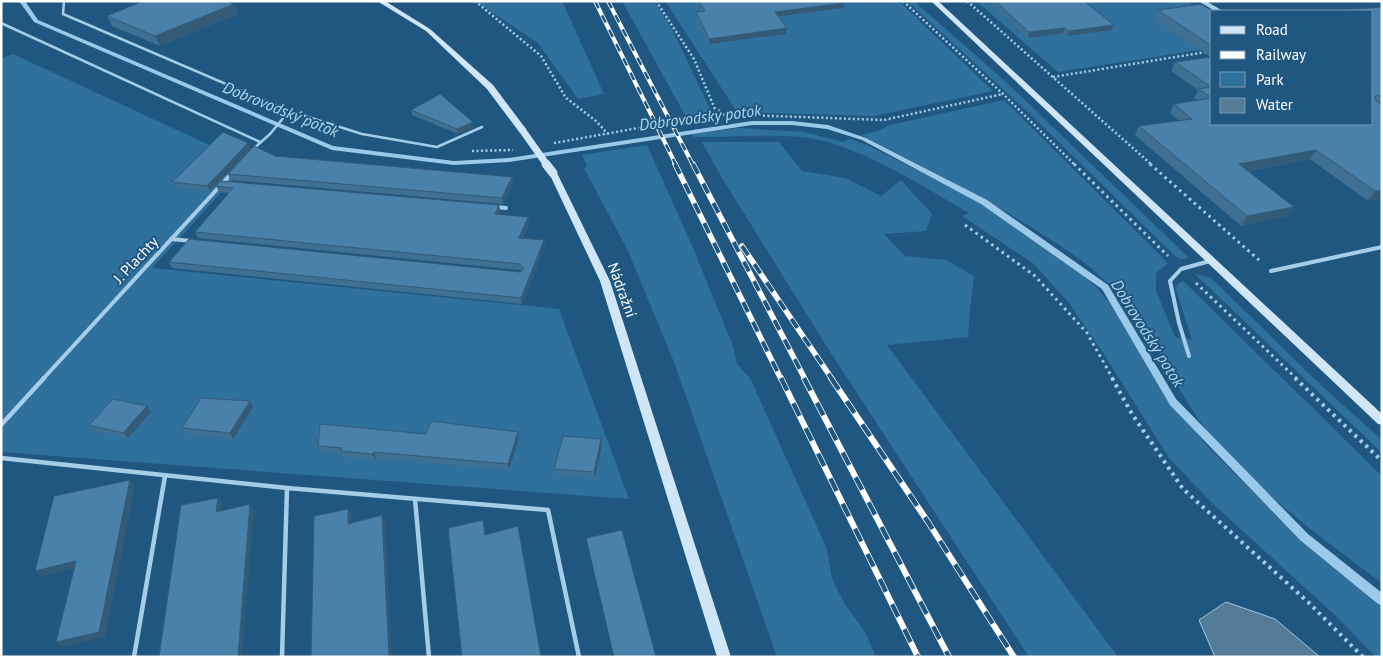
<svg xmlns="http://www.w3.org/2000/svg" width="1383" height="658" font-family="'PT Sans',sans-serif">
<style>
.green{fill:#30709c}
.water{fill:#547c99;stroke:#9ac9e9}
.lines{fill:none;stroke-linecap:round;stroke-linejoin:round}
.stream{fill:#9ac9e9;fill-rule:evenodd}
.path-far2{stroke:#a6cde8;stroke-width:2.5;stroke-dasharray:2 2.5;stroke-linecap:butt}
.path-far1{stroke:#a6cde8;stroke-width:3;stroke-dasharray:2.5 4;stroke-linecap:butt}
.path{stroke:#a6cde8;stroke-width:4;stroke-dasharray:3 4.5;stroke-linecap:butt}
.lane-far2{stroke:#a6cde8;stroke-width:2.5}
.lane-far1{stroke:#a6cde8;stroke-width:4}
.lane{stroke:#a6cde8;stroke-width:4.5}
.street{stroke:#a6cde8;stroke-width:4}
.secondary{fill:#d0e6f6;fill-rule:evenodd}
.rail-far2-casing{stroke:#fff;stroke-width:4}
.rail-far1-casing{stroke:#fff;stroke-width:5.5}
.rail-casing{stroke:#fff;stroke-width:6}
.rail-far2{stroke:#205780;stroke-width:2.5;stroke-dasharray:8;stroke-linecap:butt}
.rail-far1{stroke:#205780;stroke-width:4;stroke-dasharray:11;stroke-linecap:butt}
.rail{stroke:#205780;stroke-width:4.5;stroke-dasharray:14;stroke-linecap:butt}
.secondary-bridge-far1{stroke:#d0e6f6;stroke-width:7}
.secondary-bridge{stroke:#d0e6f6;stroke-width:9}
.wall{fill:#3f6f92}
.shaded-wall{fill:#335a77}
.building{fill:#4981aa;stroke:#335a77}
.labels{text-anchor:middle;stroke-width:4;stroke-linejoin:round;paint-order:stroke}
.street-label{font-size:15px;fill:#fff;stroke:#205780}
.water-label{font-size:16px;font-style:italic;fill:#b1d6ef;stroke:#205780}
</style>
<rect width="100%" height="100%" fill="#205780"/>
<g class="green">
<path d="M475,1H562L604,94L578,99L538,43Z"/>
<path d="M622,1H654L673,31L712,113L687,119Z"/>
<path d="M665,1H899L993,91L874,116L737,112Z"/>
<path d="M907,1H914L1005,81L1188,257L1186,259H1180L1175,256L1030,114Z"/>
<path d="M976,1H1187L1200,9L1212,48L1058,72Z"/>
<path d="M13,54L248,163L152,268L559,309L629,499L1,452V59Z"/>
<path d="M1004,100L1168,263L1156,273V291L1175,337L1192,340L1176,290L1177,284L1183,281L1382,476V583C1322,539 1262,494 1213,438C1176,394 1156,336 1117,293C1093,266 1064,248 1034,229C978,194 920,165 861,135L878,131L890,125Z"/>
<path d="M738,128L804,132L843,142L850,139L867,145L963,193L1029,231L1058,251L1097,288L1114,308L1178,410L1209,448L1300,538L1382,604V657H1376L1337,617L1211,502L1169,458L1102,351L1069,303L1034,264L962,216L969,213C924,187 853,141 801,137C766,134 729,137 694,137L692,134Z"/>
<path d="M702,142H779L802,171L845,178L881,196L901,180L932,214L926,231L884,234L905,256L946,260L974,276L969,320L968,337L887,345L1118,657H1029L827,347L722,178Z"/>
<path d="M647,145L693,248L733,346L737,364L750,378L827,549L832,579L844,603L865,632L876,657H777L674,362L628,251L584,168L587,166L582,155Z"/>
<path d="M1195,274L1211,278L1323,387L1382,440V453Z"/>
</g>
<path class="water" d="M1226,602L1275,619L1320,657H1215L1199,620Z"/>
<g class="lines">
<path class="stream" d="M19,1H25L38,20L333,146L454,161L509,158L752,121H792L828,125L866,138L987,200L1108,285L1176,399L1308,534L1382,593V605L1378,604L1300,540L1170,405L1102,289L981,204L862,140L827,129L792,125H752L509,162L454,165L332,150L34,22Z"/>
<g class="path-far2">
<path d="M475,1L541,56L566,98L596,121L608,134"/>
<path d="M656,1L694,59L717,114"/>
<path d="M903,1L1003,94L1075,165"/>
<path d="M967,1L1152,165"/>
<path d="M1053,77L1212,51"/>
<path d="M554,143L717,114L884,120L1003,94"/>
<path d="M472,151L513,150"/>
</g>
<g class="path-far1">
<path d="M1074,164L1168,256"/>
<path d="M1150,164L1259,260"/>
<path d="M965,225L1035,276L1087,333L1113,379"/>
<path d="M1196,283L1297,379"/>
</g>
<g class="path">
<path d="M1112,378L1132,414L1183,489L1308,602L1363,657"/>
<path d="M1295,378L1382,461"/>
</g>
<g class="lane-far2">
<path d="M64,1L63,14L289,111L362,134L437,147L482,127"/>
<path d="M1,23L260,142"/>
<path d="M252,150L270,134L289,111"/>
</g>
<g class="lane-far1">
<path d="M496,207L506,208"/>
<path d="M171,239L191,241"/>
<path d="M1271,271L1382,247"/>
<path d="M1189,356L1179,323L1170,281L1181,269L1210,261"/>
<path d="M43,379L231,174"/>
</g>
<g class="lane">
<path d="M1,425L44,378"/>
<path d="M1,458L287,488L548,510L579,657"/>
<path d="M415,499L429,657"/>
<path d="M134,657L165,476"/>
<path d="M282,657L287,488"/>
</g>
<path class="street" d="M1202,1L1219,11"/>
<g class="secondary">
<path d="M377,1H385L430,29L493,85L526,129V133H520L487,89L426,31Z"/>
<path d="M931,1H938L1382,414V425L1378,424Z"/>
<path d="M550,171H556L557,173L610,281L731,657H717L600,281L549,173Z"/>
</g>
<defs>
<g id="rail-far2">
<path d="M595,1L676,165"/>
<path d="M608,1L693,165"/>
</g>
<g id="rail-far1">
<path d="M675,164L781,379"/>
<path d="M693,164L805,379"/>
<path d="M742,246L832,379"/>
</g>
<g id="rail">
<path d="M781,378L918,657"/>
<path d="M804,378L949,657"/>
<path d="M831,378L928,522L1014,657"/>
</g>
</defs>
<use href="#rail-far2" class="rail-far2-casing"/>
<use href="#rail-far1" class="rail-far1-casing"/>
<use href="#rail" class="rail-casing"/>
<use href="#rail-far2" class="rail-far2"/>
<use href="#rail-far1" class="rail-far1"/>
<use href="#rail" class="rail"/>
<path class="secondary-bridge-far1" d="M523,131L547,165"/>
<path class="secondary-bridge" d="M546,164L553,173"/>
</g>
<g class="wall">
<path d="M697,1H842L844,3L843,8L779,17L786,34L709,44L696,18V12H702L697,4Z"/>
<path d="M988,1H1084L1112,30L1067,36L1063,33L1028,38Z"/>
<path d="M234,4L238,14L160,46L112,26L107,16Z"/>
<path d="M1382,7V198L1368,201L1310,159L1248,171L1288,216L1241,226L1135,135L1139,126L1179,121L1170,113L1174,104L1198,100L1194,98L1198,90L1171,71L1175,62L1211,57L1154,19L1158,10L1212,11V124Z"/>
<path d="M411,110L474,127L458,134L412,115Z"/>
<path d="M251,149L210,191L175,188L172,182Z"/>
<path d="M275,156L512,177L513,183L503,204L230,180L228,174Z"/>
<path d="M216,186L499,205L500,211L498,215L528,217L529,223L523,238L544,240L545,246L522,304L172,268L169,262L520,272L521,270L198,238L195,232L229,193L219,192Z"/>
<path d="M147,406L151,412L128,438L94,431L89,425Z"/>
<path d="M253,407L233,439L186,434L182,428Z"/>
<path d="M518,432L519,438L509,470L376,458L375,460L343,457L341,454L321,451L318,446L426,434Z"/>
<path d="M601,439L602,445L595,478L555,475L554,469Z"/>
</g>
<g class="shaded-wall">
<path d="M844,3L843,8L775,17V12Z"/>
<path d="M234,4L238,14L160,46L155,36Z"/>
<path d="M1114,25L1112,30L1067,36L1069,31Z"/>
<path d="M787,28L786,34L709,44V39Z"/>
<path d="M1065,28L1063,33L1028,38L1029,32Z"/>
<path d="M473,122L474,127L458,134L457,129Z"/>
<path d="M248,143L251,149L210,191L207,186Z"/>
<path d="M1316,150L1310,159L1234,173L1239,164Z"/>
<path d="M512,177L513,183L503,204L502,198Z"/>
<path d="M1382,190V198L1368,201L1375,191Z"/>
<path d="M499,205L500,211L496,220L495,214Z"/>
<path d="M1294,207L1288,216L1241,226L1247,216Z"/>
<path d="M528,217L529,223L520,243L519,238Z"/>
<path d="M544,240L545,246L522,304L521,298Z"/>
<path d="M250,401L253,407L233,439L230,433Z"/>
<path d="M147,406L151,412L128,438L123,433Z"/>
<path d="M518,432L519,438L509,470L508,464Z"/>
<path d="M601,439L602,445L595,478L594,472Z"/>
<path d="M374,452L376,458L375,460L372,454Z"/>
<path d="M130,480L135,485L105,637L62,647L56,642Z"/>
<path d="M218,498L222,503L220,518L216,512Z"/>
<path d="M250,504L254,510L242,657H238Z"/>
<path d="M348,509L351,514V529L348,524Z"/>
<path d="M382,515L385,521L392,657H389Z"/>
<path d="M518,526L520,532L541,657Z"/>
<path d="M76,561L81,567L41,576L35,571Z"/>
</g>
<g class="building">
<path d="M143,1H226L234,4L155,36L107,16Z"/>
<path d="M698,1H842L844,3L775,12L787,28L709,39L696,12L705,11Z"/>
<path d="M995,1H1084L1114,25L1069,31L1065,28L1029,32Z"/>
<path d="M1201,4L1212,11V46L1158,10Z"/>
<path d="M1382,7V96L1379,95L1375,96L1376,101L1382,105V190L1375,191L1316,150L1239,164L1294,207L1247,216L1139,126L1192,119L1174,104L1212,98L1199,89L1211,87L1175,62L1212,57V124H1372V11H1328Z"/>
<path d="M440,94L473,122L457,129L411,110Z"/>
<path d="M223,132L248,143L207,186L172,182Z"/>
<path d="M254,146L275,156L512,177L502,198L228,174Z"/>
<path d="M221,181L499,205L495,214L528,217L519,238L544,240L521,298L169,262L189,239L520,272L524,269L520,264L195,232L233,188L216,186Z"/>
<path d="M201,398L250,401L230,433L182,428Z"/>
<path d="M113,399L147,406L123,433L89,425Z"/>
<path d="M431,421L518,432L508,464L374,452L372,454L340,451L342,448L318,446L320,424L426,434Z"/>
<path d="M563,436L601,439L594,472L554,469Z"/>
<path d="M130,480L99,632L56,642L76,561L35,571L54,496Z"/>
<path d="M218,498L216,512L250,504L238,657H159L181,505Z"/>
<path d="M348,509V524L382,515L389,657H311L314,516Z"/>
<path d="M483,520L485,535L518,526L541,657H462L448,528Z"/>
<path d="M622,530L656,657H614L586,538Z"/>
</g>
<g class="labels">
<g class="street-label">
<text transform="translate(136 260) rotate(-47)" y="5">J. Plachty</text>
<text transform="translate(622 290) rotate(70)" y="5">Nádražní</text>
</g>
<g class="water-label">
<text transform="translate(281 109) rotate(22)" y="6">Dobrovodský potok</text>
<text transform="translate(700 117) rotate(-7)" y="6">Dobrovodský potok</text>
<text transform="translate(1148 333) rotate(58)" y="6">Dobrovodský potok</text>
</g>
</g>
<rect width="1383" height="658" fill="none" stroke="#ffffff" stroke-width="5"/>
<rect x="1210" y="10" width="162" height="115" fill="#205780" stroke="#799ab3"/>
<rect x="1220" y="26" width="25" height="8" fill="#d0e6f6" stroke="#799ab3"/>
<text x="1256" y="35" font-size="15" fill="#ffffff">Road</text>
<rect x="1220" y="51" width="25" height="8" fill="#ffffff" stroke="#799ab3"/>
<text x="1256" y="60" font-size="15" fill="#ffffff">Railway</text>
<rect x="1220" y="72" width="25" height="15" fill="#30709c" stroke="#799ab3"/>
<text x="1256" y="85" font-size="15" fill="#ffffff">Park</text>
<rect x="1220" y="98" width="25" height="15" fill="#547c99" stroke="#799ab3"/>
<text x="1256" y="110" font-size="15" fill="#ffffff">Water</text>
</svg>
